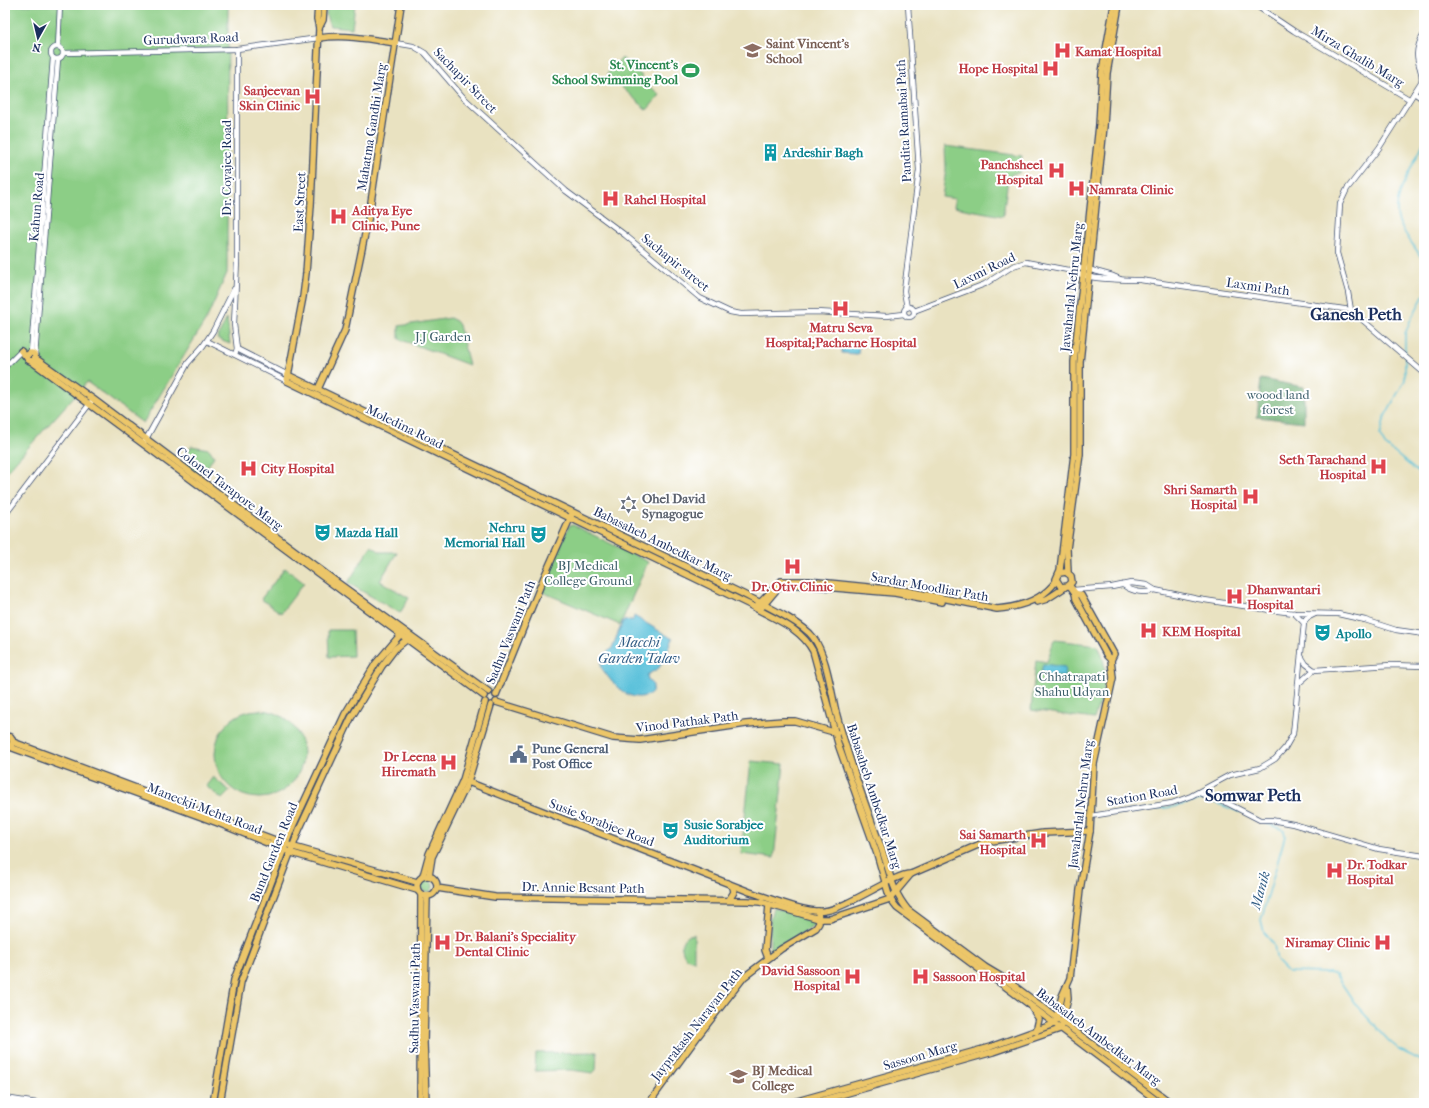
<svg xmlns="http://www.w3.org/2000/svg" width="1429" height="1108" font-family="'IM FELL French Canon',serif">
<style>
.green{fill:#8cce86;stroke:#547e72}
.forest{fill:#71b173;stroke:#467068}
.water{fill:#5dc2db;stroke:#3c789c}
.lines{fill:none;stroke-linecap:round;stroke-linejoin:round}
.stream{stroke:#5dc2db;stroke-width:1.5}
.minor-casing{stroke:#3a4a6d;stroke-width:6}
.major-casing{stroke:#3a4a6d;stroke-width:8}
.minor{stroke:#fff;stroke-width:4.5}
.major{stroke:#ecc669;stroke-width:5.5}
.labels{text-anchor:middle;stroke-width:4;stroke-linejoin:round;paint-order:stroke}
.street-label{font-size:13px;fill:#1b2f5e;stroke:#fff}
.education-label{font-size:13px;font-weight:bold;fill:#785e54;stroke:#fff;text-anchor:start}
.health-label{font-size:13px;font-weight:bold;fill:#be3a42;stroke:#fff;text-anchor:start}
.leisure-label{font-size:13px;font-weight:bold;fill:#27864d;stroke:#fff;text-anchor:end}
.culture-label{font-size:13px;font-weight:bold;fill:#0d838f;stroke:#fff;text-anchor:start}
.park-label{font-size:13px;fill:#3d5f6a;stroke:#fff}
.worship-label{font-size:13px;font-weight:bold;fill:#5b616d;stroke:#fff;text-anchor:start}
.service-label{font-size:13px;font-weight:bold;fill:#4e5e75;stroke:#fff;text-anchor:start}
.water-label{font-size:14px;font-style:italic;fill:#2f5b84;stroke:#fff}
.district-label{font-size:17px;font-weight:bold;fill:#1b2f5e;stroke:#fff}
</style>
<rect width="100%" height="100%" fill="#fff"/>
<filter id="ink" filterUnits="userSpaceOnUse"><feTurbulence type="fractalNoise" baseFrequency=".025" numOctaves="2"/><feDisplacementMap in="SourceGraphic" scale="8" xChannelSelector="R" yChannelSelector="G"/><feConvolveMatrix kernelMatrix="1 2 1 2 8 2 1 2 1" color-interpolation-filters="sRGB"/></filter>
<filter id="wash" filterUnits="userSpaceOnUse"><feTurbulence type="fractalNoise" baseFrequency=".012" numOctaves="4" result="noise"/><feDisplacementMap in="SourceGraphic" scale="16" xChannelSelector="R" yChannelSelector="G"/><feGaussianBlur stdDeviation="0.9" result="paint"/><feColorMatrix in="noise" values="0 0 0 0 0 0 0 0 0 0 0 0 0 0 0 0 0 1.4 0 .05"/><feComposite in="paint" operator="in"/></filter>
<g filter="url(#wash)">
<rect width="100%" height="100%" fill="#e9e2c1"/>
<g class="green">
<path d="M5,5H228L227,273L207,318L143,423L87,382L8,470L5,476Z"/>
<path d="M327,5H355L352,28L330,26L326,15Z"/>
<path d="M622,58L642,76L640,78L660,95L647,110L607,74Z"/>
<path d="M945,146L1022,156L1019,173L1012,174L1008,179L1003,216L954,207L955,199L942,197L946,169Z"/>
<path d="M227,318L230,344L217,339Z"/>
<path d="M450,318L456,321L459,325L469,365L399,339V326Z"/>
<path d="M191,446L209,449L214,456L205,471L197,473L187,466V455Z"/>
<path d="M573,525L648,562L620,625L540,591L569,526Z"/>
<path d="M371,546L381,552H397L380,581L409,598L400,613L348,583Z"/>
<path d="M285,568L304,583L281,613L261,599Z"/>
<path d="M328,630H352L353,656L329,657Z"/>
<path d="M1054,640L1098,645C1111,672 1103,693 1094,719L1031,710L1036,660L1047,662Z"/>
<circle cx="259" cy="754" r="44"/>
<path d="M751,761L784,764L774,858L741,854Z"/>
<path d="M213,777L230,791L222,799L206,786Z"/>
<circle cx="427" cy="886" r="6"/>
<path d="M773,908L815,919L814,925L770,955V918Z"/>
<path d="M694,934V961L686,958C679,947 680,936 694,934Z"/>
<path d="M597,1052L596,1070L593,1073L571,1070L535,1071L536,1053Z"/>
</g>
<path class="forest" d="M1261,379L1304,387V422L1257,417Z"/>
<g class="water">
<path d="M842,344L859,345L858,354L842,353Z"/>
<path d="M634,616L673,639L659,668L647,675L648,680L653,685C653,692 652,695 645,696C627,702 610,681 601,667L602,657L612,648L623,621L633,620Z"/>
<path d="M1043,664L1065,667L1064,677L1041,674Z"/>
</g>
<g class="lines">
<g class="stream">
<path d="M1424,141C1416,163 1389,198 1399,222C1405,236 1417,249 1424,262"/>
<path d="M1424,295L1410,321L1405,334V380L1385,416L1380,436L1385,445L1424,477"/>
<path d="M1127,812L1173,807L1205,799L1240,812"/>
<path d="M1263,822L1284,830L1285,836L1261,920L1264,932L1274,945L1277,961L1288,972L1329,973L1336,975L1356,1005L1389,1041L1400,1050L1424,1062"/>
</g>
</g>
</g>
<g filter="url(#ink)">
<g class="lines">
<defs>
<g id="minor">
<path d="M1255,5L1294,31L1409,99"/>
<path d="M395,43L413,46L425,53L464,98L566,191L625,235L700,298L730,312L741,314L817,312L887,316L904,314"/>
<circle cx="57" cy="53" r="6"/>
<path d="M58,47L60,5"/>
<path d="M63,53L237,49L319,38"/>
<path d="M1414,93L1424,100"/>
<path d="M1068,270C1092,281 1114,279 1140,280L1351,310L1424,373"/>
<circle cx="909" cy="312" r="5"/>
<path d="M907,308L904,291L919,170L908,5"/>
<path d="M1351,310L1348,292L1337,253L1340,204L1347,189L1379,148L1421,82C1426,70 1408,59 1424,34"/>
<path d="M914,311L985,284L1013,266L1026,262L1068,270L1084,268L1113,276L1120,279"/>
<path d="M207,341L287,381"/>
<path d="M237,349L288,375"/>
<path d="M31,353L53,58"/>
<path d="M235,354L237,349L234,324L237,261V49"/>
<path d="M35,356L58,59"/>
<path d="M5,367L21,351"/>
<path d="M145,441L188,363L203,346L213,331L234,289"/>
<path d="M5,515L91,402"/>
<path d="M1123,585C1132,592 1145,594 1155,590"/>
<path d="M1073,590L1112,587L1131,583L1147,585L1155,590L1198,599L1270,610L1294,613L1338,614L1365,620L1396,630L1424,634"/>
<path d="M1294,613L1304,623"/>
<path d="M1301,656L1306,664L1314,670"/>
<path d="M1298,684L1314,670L1391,665L1424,666"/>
<path d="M1199,793L1229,804L1260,820H1271L1293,824L1379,849L1424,856"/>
<path d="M1091,816L1172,803L1191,796L1230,775L1260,768L1275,759L1285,748L1293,734L1304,623L1307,618L1315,614"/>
<path d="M5,1098L37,1103"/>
</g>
<g id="major">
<path d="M318,5L317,19L319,28L311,205L306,273L303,297L287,381L750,605C774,619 800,627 813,651L839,747L877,854L890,899L897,908L983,972L1002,984L1160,1103"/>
<path d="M319,28L323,20L324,5"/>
<path d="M319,38C345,34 370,39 395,43"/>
<path d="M21,351L28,359"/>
<circle cx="31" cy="357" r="4"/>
<path d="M35,358L93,399L338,583L489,692"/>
<path d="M31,361L484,696"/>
<path d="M288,375L743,594C760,603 802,622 813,637C826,654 831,690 836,712C848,758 864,802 881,847C890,871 891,890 908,910L985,967L1005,979L1171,1103"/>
<path d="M318,389L345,330L369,215L401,5"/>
<path d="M1060,573L1066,572L1071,576L1072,582L1068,586L1061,587L1056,579L1060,570L1074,454V362L1099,125L1102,72L1114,5"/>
<path d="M1068,573L1067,549L1080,454V362L1104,126L1107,73L1119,5"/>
<path d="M1070,586L1075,593L1076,599L1107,656L1111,660"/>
<path d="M1037,602L1047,599L1064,588"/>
<path d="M758,605L781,581H809L907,591L997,609C1020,607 1043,600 1056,581"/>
<path d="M762,607L778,588L788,584L895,593L942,602"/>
<path d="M496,695L544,577L572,514"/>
<path d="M496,702L613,738L640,740L746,724L783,721H795L837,733"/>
<path d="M5,736L11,737L13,742L10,747L5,748"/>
<path d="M13,742L294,847L417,882"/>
<path d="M10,747L218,823L292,853L417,890"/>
<path d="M463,780L750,892C769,898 805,913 824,911C846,909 895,873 911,874L985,842L1043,833L1090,831"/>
<circle cx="427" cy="886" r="10"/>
<path d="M423,876L429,854L463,780L485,702"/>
<path d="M429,876L432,857L468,782L491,705"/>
<path d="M728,883L733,887L734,892L729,900"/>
<path d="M437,888L495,897L748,901L760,902L819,919H830L890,899L911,874"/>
<path d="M768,958L765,950L769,905"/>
<path d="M1032,1008L1039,1019L1036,1032"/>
<path d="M1056,1020L1062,996L1070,978L1080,890L1090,831L1094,764L1113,678L1111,660L1114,654L1081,595L1075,593"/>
<path d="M1062,1025L1068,998L1067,986"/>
<path d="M213,1103L234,980L292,828L345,714L376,663L401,634"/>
<path d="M220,1103L241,982L299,830L351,718L382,666L395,649L410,637"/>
<path d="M420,1103L421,894"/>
<path d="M426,1103L424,1043L427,896"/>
<path d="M649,1103L698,1036L744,977L781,949L816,928L819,923L818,911"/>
<path d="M790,1103L990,1047L1054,1024"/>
<path d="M812,1103L993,1052L1060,1029"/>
</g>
</defs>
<use href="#minor" class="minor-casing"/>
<use href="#major" class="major-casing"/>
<use href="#minor" class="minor"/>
<use href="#major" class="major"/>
</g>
</g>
<defs>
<symbol id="school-bare" viewBox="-9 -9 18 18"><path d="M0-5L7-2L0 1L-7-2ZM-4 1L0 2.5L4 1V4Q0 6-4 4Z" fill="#8d6e63" stroke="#fff" stroke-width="2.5" paint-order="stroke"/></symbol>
<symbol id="hospital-bare" viewBox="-9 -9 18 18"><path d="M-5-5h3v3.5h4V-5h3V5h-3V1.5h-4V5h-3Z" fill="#e0444e" stroke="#fff" stroke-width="2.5" paint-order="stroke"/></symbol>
<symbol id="stadium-bare" viewBox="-9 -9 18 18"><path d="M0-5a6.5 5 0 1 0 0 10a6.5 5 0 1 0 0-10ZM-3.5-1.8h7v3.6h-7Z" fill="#2e9e5b" stroke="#fff" stroke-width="2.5" paint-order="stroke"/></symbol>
<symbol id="building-bare" viewBox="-9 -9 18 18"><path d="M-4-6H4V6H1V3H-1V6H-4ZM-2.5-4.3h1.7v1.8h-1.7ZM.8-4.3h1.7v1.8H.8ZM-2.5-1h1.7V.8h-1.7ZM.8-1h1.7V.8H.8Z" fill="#0f9aa8" stroke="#fff" stroke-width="2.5" paint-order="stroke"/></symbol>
<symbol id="synagogue-bare" viewBox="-9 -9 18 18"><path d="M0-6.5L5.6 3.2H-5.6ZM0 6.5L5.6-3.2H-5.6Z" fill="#6b7280" stroke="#fff" stroke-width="2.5" paint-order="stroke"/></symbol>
<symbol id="theatre-bare" viewBox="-9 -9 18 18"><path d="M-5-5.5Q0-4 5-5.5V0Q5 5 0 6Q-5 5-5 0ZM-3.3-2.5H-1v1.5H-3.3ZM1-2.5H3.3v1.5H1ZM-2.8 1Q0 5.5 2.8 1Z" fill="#0f9aa8" stroke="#fff" stroke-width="2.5" paint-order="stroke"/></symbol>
<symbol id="civic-bare" viewBox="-9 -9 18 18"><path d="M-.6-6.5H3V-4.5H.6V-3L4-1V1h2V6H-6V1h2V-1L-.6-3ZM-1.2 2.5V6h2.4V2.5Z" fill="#5c6f8a" stroke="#fff" stroke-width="2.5" paint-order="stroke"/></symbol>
<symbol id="university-bare" viewBox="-9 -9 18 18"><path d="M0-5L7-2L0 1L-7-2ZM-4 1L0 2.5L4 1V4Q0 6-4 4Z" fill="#8d6e63" stroke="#fff" stroke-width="2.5" paint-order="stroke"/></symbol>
</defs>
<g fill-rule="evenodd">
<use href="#school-bare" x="740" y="38" width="25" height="25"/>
<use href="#hospital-bare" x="1050" y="38" width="25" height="25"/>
<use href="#hospital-bare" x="1038" y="56" width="25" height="25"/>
<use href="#stadium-bare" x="678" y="58" width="25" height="25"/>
<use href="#hospital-bare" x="300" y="84" width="25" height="25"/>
<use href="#building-bare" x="758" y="140" width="25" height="25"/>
<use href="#hospital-bare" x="1044" y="158" width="25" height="25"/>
<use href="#hospital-bare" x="1064" y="176" width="25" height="25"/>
<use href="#hospital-bare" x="598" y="186" width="25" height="25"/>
<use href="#hospital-bare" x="326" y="204" width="25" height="25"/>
<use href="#hospital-bare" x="828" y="296" width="25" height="25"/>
<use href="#hospital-bare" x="1366" y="454" width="25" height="25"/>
<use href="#hospital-bare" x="236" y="456" width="25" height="25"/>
<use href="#hospital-bare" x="1238" y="484" width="25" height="25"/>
<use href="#synagogue-bare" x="616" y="492" width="25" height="25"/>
<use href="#theatre-bare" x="310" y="520" width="25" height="25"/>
<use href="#theatre-bare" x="526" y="522" width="25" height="25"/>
<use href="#hospital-bare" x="780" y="554" width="25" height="25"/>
<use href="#hospital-bare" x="1222" y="584" width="25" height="25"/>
<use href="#hospital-bare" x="1136" y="618" width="25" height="25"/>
<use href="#theatre-bare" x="1310" y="620" width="25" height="25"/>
<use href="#civic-bare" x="506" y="742" width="25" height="25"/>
<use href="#hospital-bare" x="436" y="750" width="25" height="25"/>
<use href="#theatre-bare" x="658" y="818" width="25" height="25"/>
<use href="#hospital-bare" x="1026" y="828" width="25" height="25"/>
<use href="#hospital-bare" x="1322" y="858" width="25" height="25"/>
<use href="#hospital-bare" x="1370" y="930" width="25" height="25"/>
<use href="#hospital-bare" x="430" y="930" width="25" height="25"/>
<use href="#hospital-bare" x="908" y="964" width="25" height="25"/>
<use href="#hospital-bare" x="840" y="964" width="25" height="25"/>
<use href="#university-bare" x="726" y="1064" width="25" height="25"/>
</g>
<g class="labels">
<g class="street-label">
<text transform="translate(191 38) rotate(-2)" y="5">Gurudwara Road</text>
<text transform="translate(1358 56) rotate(31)" y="5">Mirza Ghalib Marg</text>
<text transform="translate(466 80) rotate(46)" y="5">Sachapir Street</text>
<text transform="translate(903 121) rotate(-93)" y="5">Pandita Ramabai Path</text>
<text transform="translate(371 127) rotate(-81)" y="5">Mahatma Gandhi Marg</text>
<text transform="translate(226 168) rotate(-90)" y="5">Dr. Coyajee Road</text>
<text transform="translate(299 202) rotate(-87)" y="5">East Street</text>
<text transform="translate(36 207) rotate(-85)" y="5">Kahun Road</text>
<text transform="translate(676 262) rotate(39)" y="5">Sachapir street</text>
<text transform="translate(984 270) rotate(-26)" y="5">Laxmi Road</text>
<text transform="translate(1258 286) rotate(8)" y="5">Laxmi Path</text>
<text transform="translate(1071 287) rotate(-84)" y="5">Jawaharlal Nehru Marg</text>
<text transform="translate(405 426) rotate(26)" y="5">Moledina Road</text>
<text transform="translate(230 488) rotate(37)" y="5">Colonel Tarapore Marg</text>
<text transform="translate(663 543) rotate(26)" y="5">Babasaheb Ambedkar Marg</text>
<text transform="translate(930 586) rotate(10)" y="5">Sardar Moodliar Path</text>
<text transform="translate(510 632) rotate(-68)" y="5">Sadhu Vaswani Path</text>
<text transform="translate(687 721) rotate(-7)" y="5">Vinod Pathak Path</text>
<text transform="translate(1142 795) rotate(-10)" y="5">Station Road</text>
<text transform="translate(875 796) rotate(72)" y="5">Babasaheb Ambedkar Marg</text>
<text transform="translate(1080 804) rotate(-83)" y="5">Jawaharlal Nehru Marg</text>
<text transform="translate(205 808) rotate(21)" y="5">Maneckji Mehta Road</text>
<text transform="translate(602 822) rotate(21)" y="5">Susie Sorabjee Road</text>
<text transform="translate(273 852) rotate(-68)" y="5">Bund Garden Road</text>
<text transform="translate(583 887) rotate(1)" y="5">Dr. Annie Besant Path</text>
<text transform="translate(414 998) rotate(-89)" y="5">Sadhu Vaswani Path</text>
<text transform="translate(696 1024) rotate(-52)" y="5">Jayprakash Narayan Path</text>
<text transform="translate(1099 1036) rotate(37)" y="5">Babasaheb Ambedkar Marg</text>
<text transform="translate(920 1055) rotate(-16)" y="5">Sassoon Marg</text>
</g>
<g class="education-label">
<text x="766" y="48">Saint Vincent's<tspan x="766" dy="15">School</tspan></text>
<text x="752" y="1075">BJ Medical<tspan x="752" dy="15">College</tspan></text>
</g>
<g class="health-label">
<text x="1075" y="56">Kamat Hospital</text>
<text x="1038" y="73" text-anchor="end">Hope Hospital</text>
<text x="300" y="95" text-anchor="end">Sanjeevan<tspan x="300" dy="15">Skin Clinic</tspan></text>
<text x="1043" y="169" text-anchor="end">Panchsheel<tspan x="1043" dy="15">Hospital</tspan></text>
<text x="1089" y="194">Namrata Clinic</text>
<text x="624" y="204">Rahel Hospital</text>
<text x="352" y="215">Aditya Eye<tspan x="352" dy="15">Clinic, Pune</tspan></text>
<text x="841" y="332" text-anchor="middle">Matru Seva<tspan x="841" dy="15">Hospital;Pacharne Hospital</tspan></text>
<text x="1366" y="464" text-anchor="end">Seth Tarachand<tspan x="1366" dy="15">Hospital</tspan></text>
<text x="261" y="473">City Hospital</text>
<text x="1237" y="494" text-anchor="end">Shri Samarth<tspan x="1237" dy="15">Hospital</tspan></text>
<text x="792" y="591" text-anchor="middle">Dr. Otiv Clinic</text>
<text x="1247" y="594">Dhanwantari<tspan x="1247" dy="15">Hospital</tspan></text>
<text x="1162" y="636">KEM Hospital</text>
<text x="436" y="761" text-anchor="end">Dr Leena<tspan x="436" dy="15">Hiremath</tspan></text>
<text x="1026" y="839" text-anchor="end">Sai Samarth<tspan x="1026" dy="15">Hospital</tspan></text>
<text x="1347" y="869">Dr. Todkar<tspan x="1347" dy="15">Hospital</tspan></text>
<text x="455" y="941">Dr. Balani's Speciality<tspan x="455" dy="15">Dental Clinic</tspan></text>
<text x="1370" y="947" text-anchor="end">Niramay Clinic</text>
<text x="840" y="975" text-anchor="end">David Sassoon<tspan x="840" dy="15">Hospital</tspan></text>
<text x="933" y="981">Sassoon Hospital</text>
</g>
<g class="leisure-label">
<text x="678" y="69">St. Vincent's<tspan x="678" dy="15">School Swimming Pool</tspan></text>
</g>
<g class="culture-label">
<text x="783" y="157">Ardeshir Bagh</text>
<text x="525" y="532" text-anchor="end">Nehru<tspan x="525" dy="15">Memorial Hall</tspan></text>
<text x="335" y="537">Mazda Hall</text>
<text x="1336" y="638">Apollo</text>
<text x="684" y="829">Susie Sorabjee<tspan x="684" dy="15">Auditorium</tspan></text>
</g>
<g class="park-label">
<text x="443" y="341">J.J Garden</text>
<text x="1278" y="399">woood land<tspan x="1278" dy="15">forest</tspan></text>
<text x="588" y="570">BJ Medical<tspan x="588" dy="15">College Ground</tspan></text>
<text x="1072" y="681">Chhatrapati<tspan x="1072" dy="15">Shahu Udyan</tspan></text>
</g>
<g class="worship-label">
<text x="642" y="503">Ohel David<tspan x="642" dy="15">Synagogue</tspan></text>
</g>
<g class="service-label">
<text x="532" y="753">Pune General<tspan x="532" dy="15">Post Office</tspan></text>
</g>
<g class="water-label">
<text x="639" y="647">Macchi<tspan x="639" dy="16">Garden Talav</tspan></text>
<text transform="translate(1260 890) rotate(-74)" y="5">Manik</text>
</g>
<g class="district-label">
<text x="1356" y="320">Ganesh Peth</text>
<text x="1253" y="801">Somwar Peth</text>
</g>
</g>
<rect width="1429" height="1108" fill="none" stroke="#fff" stroke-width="20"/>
<g transform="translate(38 38) rotate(188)" stroke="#ffffff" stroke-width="3" paint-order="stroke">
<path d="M0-3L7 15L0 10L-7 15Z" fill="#1b2f5e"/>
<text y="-6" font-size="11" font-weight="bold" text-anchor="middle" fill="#1b2f5e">N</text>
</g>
</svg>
